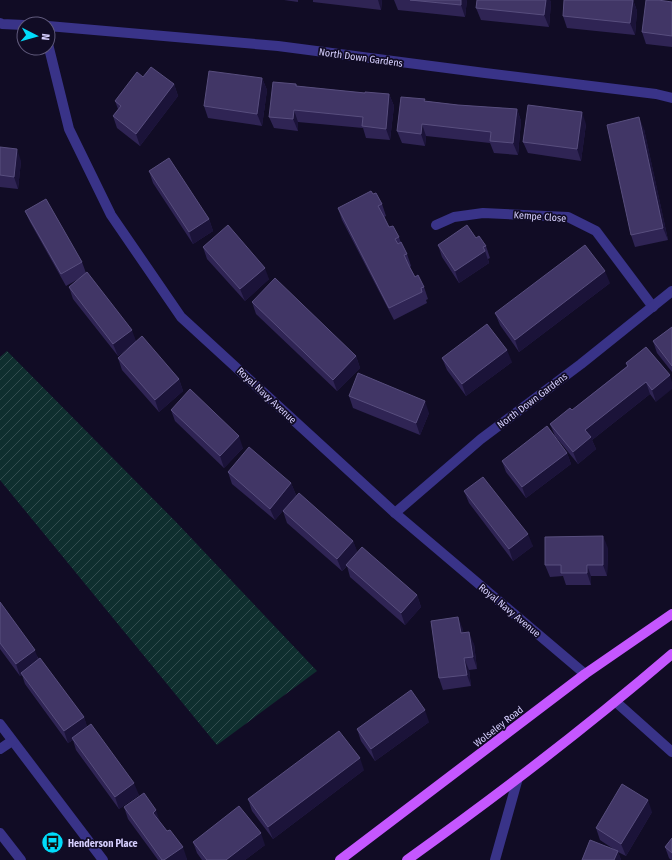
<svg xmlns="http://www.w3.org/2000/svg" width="672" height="860" font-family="'Fira Sans Condensed',sans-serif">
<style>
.garden{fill:url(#garden-furrows)}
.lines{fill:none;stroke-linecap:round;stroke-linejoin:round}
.minor{stroke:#393388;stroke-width:10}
.major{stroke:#c557ff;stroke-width:10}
.wall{fill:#2f2454}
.shaded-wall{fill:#1b1339}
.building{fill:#413666;stroke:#584e7e}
.labels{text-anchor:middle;stroke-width:3.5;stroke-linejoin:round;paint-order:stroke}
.street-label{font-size:10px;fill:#d7d0ff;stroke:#110c25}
.poi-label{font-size:10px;font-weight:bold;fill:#d7d0ff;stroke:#110c25;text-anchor:start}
</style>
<defs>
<pattern id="garden-furrows" width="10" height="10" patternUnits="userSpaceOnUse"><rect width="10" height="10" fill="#0f2f2f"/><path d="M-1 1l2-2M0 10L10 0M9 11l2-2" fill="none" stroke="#314c4e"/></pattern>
</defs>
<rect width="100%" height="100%" fill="#110c25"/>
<path class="garden" d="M7,351L176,522L317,671L217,745L0,480V357Z"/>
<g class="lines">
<g class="minor">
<path d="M0,23L2,24L24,25"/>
<path d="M48,26L278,46L485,73L656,94L672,98"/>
<path d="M48,44L69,129L111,215L181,317L395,513L585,674"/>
<path d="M436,225L454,217L483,213L568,217L596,231L653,307"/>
<path d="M395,513L481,439L581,364L672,291"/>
<path d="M616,702L672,752"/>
<path d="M0,724L103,860"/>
<path d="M0,749L12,741"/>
<path d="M0,833L21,860"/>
<path d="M495,860L518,778"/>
</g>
<g class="major">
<path d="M340,860L585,674L672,614"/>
<path d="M407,860C498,795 587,727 672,654"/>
</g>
</g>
<g class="wall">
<path d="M284,0H298V2Z"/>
<path d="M313,0H382L381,10L313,2Z"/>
<path d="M394,0H467L465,17L398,10Z"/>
<path d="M477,0H550L551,3L549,27L481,20L476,8Z"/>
<path d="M633,0L637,11L635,35L567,28L563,16Z"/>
<path d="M672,2V47L646,44L642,32Z"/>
<path d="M143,77L174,84L178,96L140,146L117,128L113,116L118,109L115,101Z"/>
<path d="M262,78L267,90L262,126L208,118L204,106Z"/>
<path d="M296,84L297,86L365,93L389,94L394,106L390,140L366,138L363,128L298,122V131L274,128L269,117Z"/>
<path d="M425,101L458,105L517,109L521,121L518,155L494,153L490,143L426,136L425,146L402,143L397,131Z"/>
<path d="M586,124L581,161L528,153L523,142Z"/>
<path d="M644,129L668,240L635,247L631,235Z"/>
<path d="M0,147L21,161L18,189L0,187Z"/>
<path d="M149,171L209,219L213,231L193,244L153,183Z"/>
<path d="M373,194L382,204L386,216L384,217L389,227L399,237L401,243L407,254L411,266L410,267L415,277L424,287L428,299L426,300L427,303L394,320L342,220L338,208Z"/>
<path d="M25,211L82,262L86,273L136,341L179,379L183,391L159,412L122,370L118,358L135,343L118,356L73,299L69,287L82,277L66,286L30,222Z"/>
<path d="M476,238L486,246L490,258L488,259L489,263L459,283L442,257L438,245Z"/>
<path d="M203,247L269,279L245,301L207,259Z"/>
<path d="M610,283L519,352L500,325L495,313Z"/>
<path d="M252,302L356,356L360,368L337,391L256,314Z"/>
<path d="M672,327V372L657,353L653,341Z"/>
<path d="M646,347L656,402L650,394L592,440L596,449L578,464L555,436L550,424L572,410L627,366L626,363Z"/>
<path d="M442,358L512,362L466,396L447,370Z"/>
<path d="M349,396L429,413L420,435L353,408Z"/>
<path d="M171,410L243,448L224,468L175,421Z"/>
<path d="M567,453L571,464L526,498L506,472L502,461Z"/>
<path d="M228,472L291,483L296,495L275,520L232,484Z"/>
<path d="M464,491L533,546L513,561L469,503Z"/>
<path d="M283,511L353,541L357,552L417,595L421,607L405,625L350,577L347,566L342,571L287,523Z"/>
<path d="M608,548L607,576H591V585H566L563,576L550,577L545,565Z"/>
<path d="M0,602L39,659L84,717L87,727L139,795L119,809L76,750L73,740L68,743L25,684L22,675L20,676L0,649Z"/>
<path d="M463,629V633L474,644L477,669L469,670L471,686L443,690L439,678Z"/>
<path d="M429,722L375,761L361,741L357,729Z"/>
<path d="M364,770L273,839L252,811L248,799Z"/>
<path d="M124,807L160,822L187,859L186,860H158L128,819Z"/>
<path d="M652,812L626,856L618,852L621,860H582L615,850L600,840L596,828Z"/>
<path d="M672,838V860H671L669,858L665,847Z"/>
<path d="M193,842L265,845L245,860H202L197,853Z"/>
</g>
<g class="shaded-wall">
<path d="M378,0H382L381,10Z"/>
<path d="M461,0H467L465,17L461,5Z"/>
<path d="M546,0H550L551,3L549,27L544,15Z"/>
<path d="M633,0L637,11L635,35L630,23Z"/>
<path d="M262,78L267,90L262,126L257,114Z"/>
<path d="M174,84L178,96L140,146L136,134Z"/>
<path d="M389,94L394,106L390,140L386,129Z"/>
<path d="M517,109L521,121L518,155L513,143Z"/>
<path d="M294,110L298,122V131L293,119Z"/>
<path d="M582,112L586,124L581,161L577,149Z"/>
<path d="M639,117L644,129L668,240L663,228Z"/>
<path d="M422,124L426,136L425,146L421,134Z"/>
<path d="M17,149L21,161L18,189L14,177Z"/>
<path d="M209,219L213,231L193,244L189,232Z"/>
<path d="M485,251L489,263L459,283L455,271Z"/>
<path d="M265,268L269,279L245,301L240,289Z"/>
<path d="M605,271L610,283L519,352L515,340Z"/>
<path d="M132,330L136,341L118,356L113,344Z"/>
<path d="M507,350L512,362L466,396L462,384Z"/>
<path d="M356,356L360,368L337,391L333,380Z"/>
<path d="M670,375L672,382V389L656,402L652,390Z"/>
<path d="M179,379L183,391L159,412L155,400Z"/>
<path d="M646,382L650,394L592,440L596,449L578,464L573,452L585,430Z"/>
<path d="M425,401L429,413L420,435L416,423Z"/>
<path d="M239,436L243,448L224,468L220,456Z"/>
<path d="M567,453L571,464L526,498L522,487Z"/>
<path d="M291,483L296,495L275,520L270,509Z"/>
<path d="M528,534L533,546L513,561L509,549Z"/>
<path d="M603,536L608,548L607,576L603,565Z"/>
<path d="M353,541L358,553L342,571L337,559Z"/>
<path d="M587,565L591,576V585L587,573Z"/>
<path d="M417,595L421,607L405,625L401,613Z"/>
<path d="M458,617L463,629L465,645L461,633Z"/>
<path d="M469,632L474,644L477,669L473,657Z"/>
<path d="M35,650L39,662L21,673L22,675L20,676L16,664Z"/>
<path d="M464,658L469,670L471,686L467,675Z"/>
<path d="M425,710L429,722L375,761L371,749Z"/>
<path d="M84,717L88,729L72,738L73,740L68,743L64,731Z"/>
<path d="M360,758L364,770L273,839L268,827Z"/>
<path d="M134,783L139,795L119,809L115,797Z"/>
<path d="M648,800L652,812L626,856L621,844Z"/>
<path d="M156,810L160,822L153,813Z"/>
<path d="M261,833L265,845L245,860H226Z"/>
<path d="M183,847L187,859L186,860H164Z"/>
<path d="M618,851L621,860H614Z"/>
</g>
<g class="building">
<path d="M410,0H461V5Z"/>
<path d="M477,0H546L544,15L476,8Z"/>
<path d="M564,0H633L630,23L563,16Z"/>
<path d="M646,0H658L672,2V36L642,32Z"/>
<path d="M151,67L174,84L136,134L113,116L121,106L115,101L137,72L143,77Z"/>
<path d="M209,71L262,78L257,114L204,106Z"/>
<path d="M273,82L296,84V86L365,93V92L389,94L386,129L362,126L363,117L294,110L293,119L269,117Z"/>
<path d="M401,97L425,99L424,101L458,105L517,109L513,143L490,141L491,132L422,124L421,134L397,131Z"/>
<path d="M528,105L582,112L577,149L523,142Z"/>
<path d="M639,117L663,228L631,235L607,125Z"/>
<path d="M0,147L17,149L14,177L0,175Z"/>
<path d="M169,158L209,219L189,232L149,171Z"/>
<path d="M371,191L373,194L376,193L382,204L378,206L384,217L389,227L393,226L399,237L395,239L398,244L401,242L407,254L404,255L409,266L415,277L418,275L424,287L421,288L422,292L389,308L338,208Z"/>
<path d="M46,199L82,262L61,274L25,211Z"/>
<path d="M228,225L265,268L240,289L203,247Z"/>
<path d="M467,225L476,238L479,236L486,246L483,247L485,251L455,271L438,245Z"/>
<path d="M585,245L605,271L515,340L495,313Z"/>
<path d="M87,272L132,330L113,344L69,287Z"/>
<path d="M275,278L356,356L333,380L252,302Z"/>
<path d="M487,324L507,350L462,384L442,358Z"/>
<path d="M672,327V366L653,341Z"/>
<path d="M142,336L179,379L155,400L118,358Z"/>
<path d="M646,347L670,375L652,390L646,382L585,430L591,437L573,452L550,424L570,408L572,410L628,366L626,363Z"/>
<path d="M358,373L425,401L416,423L349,396Z"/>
<path d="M190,389L239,436L220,456L171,410Z"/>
<path d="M547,426L567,453L522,487L502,461Z"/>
<path d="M249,447L291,483L270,509L228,472Z"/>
<path d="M483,477L528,534L509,549L464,491Z"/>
<path d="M299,493L353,541L337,559L283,511Z"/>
<path d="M603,536V565H587V573H561V565H545V537Z"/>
<path d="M362,547L417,595L401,613L346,565Z"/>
<path d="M0,602L35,650L16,664L0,643Z"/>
<path d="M458,617L461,633L469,632L473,657L464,658L467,675L439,678L431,621Z"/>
<path d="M40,658L84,717L64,731L21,673Z"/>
<path d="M411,690L425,710L371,749L357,729Z"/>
<path d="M91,724L134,783L115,797L72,738Z"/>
<path d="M339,731L360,758L268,827L248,799Z"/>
<path d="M622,784L648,800L621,844L596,828Z"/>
<path d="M144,793L156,810L153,813L167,831L170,830L183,847L164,860H162L124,807Z"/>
<path d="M239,806L261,833L226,860H207L193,842Z"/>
<path d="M672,838V853L665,847Z"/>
<path d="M590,840L618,851L614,860H582Z"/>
</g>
<defs>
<symbol id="bus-disc" viewBox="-11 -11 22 22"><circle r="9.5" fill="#00dcfb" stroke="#110c25"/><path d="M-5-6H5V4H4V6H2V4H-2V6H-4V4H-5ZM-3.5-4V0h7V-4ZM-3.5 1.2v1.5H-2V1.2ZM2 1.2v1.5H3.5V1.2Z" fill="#111"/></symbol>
</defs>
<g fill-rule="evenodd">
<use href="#bus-disc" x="40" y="830" width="25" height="25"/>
</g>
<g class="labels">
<g class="street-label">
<text transform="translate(361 57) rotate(8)" y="4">North Down Gardens</text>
<text transform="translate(540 216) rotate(4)" y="4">Kempe Close</text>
<text transform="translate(267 395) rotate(43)" y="4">Royal Navy Avenue</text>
<text transform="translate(532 400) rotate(-37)" y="4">North Down Gardens</text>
<text transform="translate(510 610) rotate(40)" y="4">Royal Navy Avenue</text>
<text transform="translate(498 726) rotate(-38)" y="4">Wolseley Road</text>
</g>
<g class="poi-label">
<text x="68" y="847">Henderson Place</text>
</g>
</g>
<g transform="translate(36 36) rotate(96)"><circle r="19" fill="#110c25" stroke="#605a7c"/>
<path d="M0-3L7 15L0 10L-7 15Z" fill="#00dcfb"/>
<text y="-6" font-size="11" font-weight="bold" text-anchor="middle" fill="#d7d0ff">N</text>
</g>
</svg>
